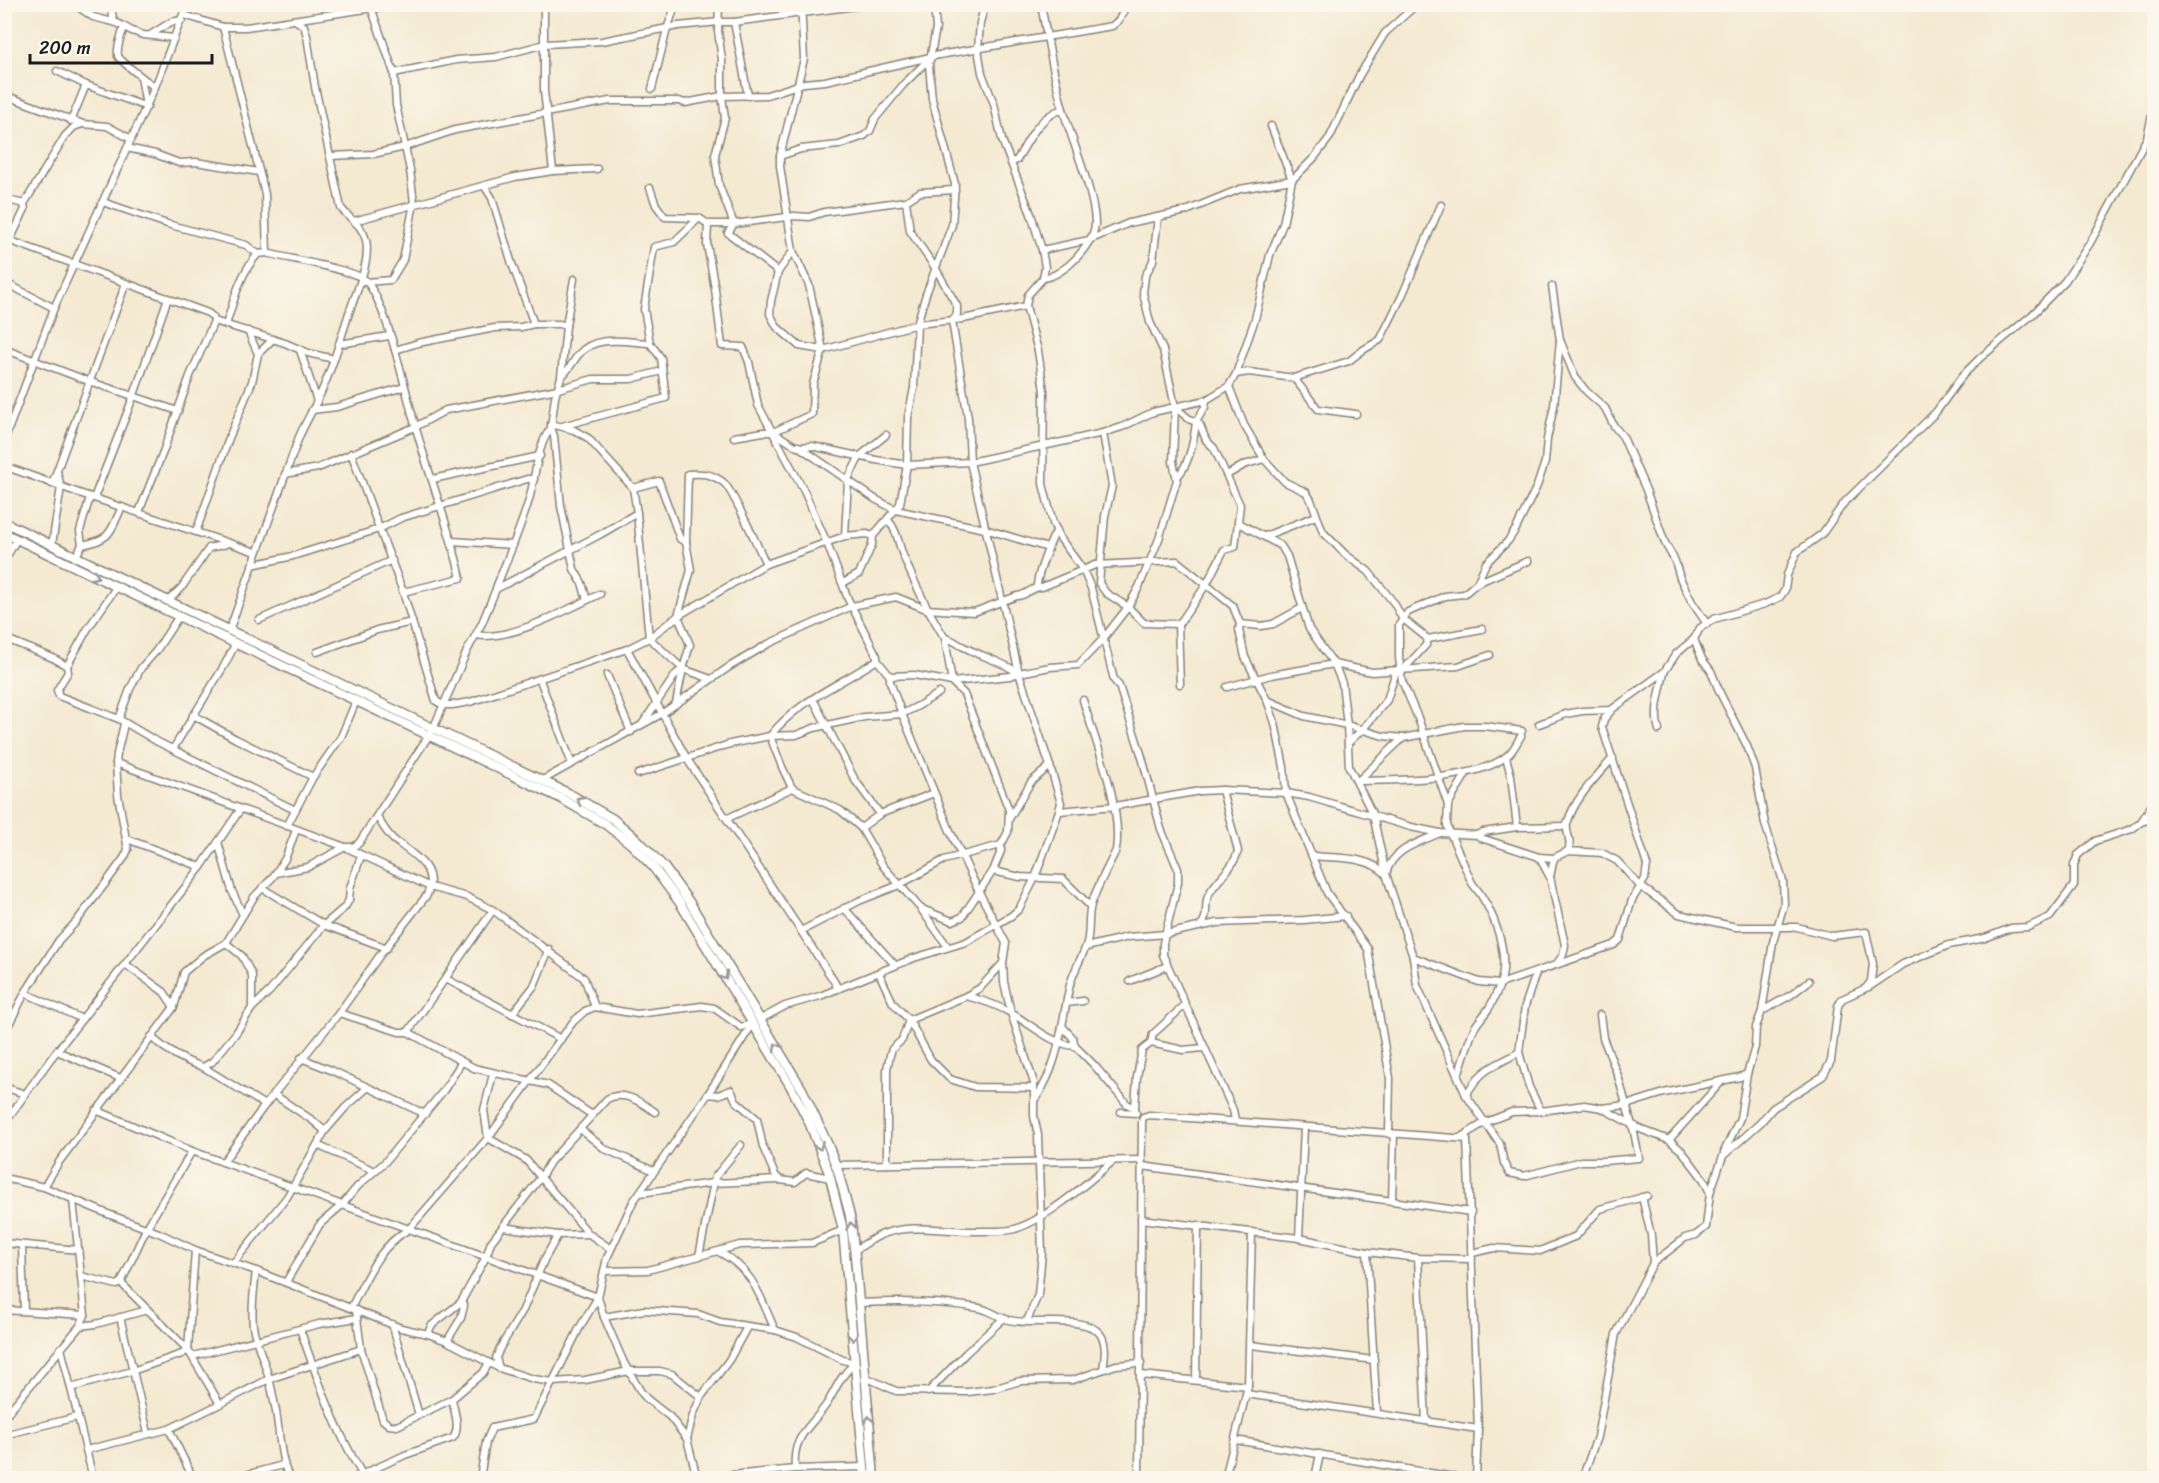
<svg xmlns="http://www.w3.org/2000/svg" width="2159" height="1483" font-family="Sriracha,sans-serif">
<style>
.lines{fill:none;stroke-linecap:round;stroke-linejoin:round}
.minor-casing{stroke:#888276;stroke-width:9}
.secondary-casing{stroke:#888276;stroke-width:11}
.minor{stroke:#fff;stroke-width:6}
.secondary{stroke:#fff;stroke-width:8}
.oneway{stroke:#999}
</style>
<rect width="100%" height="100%" fill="#fbf7ec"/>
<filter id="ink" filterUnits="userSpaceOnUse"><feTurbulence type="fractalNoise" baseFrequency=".0167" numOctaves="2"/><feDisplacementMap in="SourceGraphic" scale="12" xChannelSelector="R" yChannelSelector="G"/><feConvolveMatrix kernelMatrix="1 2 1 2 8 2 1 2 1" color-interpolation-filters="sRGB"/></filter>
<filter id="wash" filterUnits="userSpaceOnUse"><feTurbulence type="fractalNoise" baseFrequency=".008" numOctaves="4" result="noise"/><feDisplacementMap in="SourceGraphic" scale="24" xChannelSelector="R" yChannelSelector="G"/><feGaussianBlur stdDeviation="1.35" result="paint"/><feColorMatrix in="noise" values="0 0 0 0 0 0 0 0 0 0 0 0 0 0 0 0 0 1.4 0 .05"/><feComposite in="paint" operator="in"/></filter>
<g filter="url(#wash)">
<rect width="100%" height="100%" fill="#f4e9d1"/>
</g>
<g filter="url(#ink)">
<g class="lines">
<defs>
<g id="minor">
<path d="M74,4L93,17L117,23L132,31L143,35L174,38"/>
<path d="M110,4L114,22"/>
<path d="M544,4V91L553,171"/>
<path d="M719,4L718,31L722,60V96L725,118L715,155L719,185L734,224L728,233L778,272"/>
<path d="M985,4L980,23L978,49L982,73L994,104L1002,140L1031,214L1042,250L1045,267L1043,278L1028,295L1026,306L1038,351L1044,391L1043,484L1053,523L1060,538L1083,570L1091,588L1114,680L1119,686L1142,757L1161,829L1178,869V883L1163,943V955L1233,1110L1235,1120"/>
<path d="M1041,4C1048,42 1054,80 1065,116C1074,146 1094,193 1095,222C1096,243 1063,277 1043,278"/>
<path d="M184,15L223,27H246L399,4"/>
<path d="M734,22L748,96"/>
<path d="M124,27C122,35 116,47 118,56C120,61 149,83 155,87"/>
<path d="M223,27L265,194L267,253"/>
<path d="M150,35L171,22L182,20"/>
<path d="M57,71L86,85L147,107"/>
<path d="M394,73L456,60L496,57L545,44L602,41L678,26L719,22H734L871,4"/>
<path d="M141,77L146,106"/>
<path d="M652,89L667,29L676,4"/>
<path d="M4,95L83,124L107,126L131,139"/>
<path d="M71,121L86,85"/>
<path d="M127,148L155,154L179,163L196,162L259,172"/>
<path d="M331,156L373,154L405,147L455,130L610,101H679L685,103L722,96L767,95L804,83L825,81L939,55L1112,26L1119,20L1127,4"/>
<path d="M780,156L801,149L839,145L864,136L870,131L875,119L903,85L930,58"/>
<path d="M1012,162L1017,160C1029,139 1039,116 1063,109"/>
<path d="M485,187L492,198L512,264L534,324"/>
<path d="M650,188L656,205L665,217L699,218L708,224L707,244L715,289L722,346L743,347L749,362L758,405L804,491L827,543L848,599L877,656V660L890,676V682L902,714L951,833L979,892L1006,943L1003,963L1004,982L1011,1013L1034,1083V1116L1038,1135L1042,1253L1038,1295L1027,1321"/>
<path d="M4,199L24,204L25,209L4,253"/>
<path d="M103,202L167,224L246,245L258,254"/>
<path d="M24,204L65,136L74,127L82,124"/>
<path d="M354,221L515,177L553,171L597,169"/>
<path d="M708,224H734L794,216L809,217L824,212L906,201L920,192L955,190"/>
<path d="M11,241L208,313L213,317L214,321L285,343L308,353L334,359"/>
<path d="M1042,250L1089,240L1129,223L1186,211L1240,189L1292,180L1271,126"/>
<path d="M793,251L778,272L771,301L770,314L777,327L799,346L823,350L917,324L963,319L1026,306"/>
<path d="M574,279L566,326L561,377L555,397L552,420L551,428L554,436L561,506L574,569L582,583L587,600"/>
<path d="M4,282L54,308"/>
<path d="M366,282L391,280L403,260L414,203L410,170L396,105L394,73L372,10"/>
<path d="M1552,286L1560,340L1575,377L1586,391L1605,408L1614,426L1623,437L1646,490L1665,543L1675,561L1680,578L1692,602L1707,624"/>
<path d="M226,325C234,300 240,273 258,254L267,253C285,258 353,270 364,279C386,298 406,394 415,425C429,476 449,526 461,578L403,592"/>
<path d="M248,331L258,354"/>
<path d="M339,344L389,336"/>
<path d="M4,349L91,382L178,411"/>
<path d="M300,350L317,401"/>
<path d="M395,350L418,343L495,328L521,327L534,324H559L566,326"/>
<path d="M1236,374L1249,372L1294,378L1349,361L1363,350L1380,340L1402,296L1441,205"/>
<path d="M561,377C569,370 572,363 578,355C595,334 627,342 650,343"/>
<path d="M1294,378L1318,409L1356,414"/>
<path d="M1229,386L1244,425L1264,459L1285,482L1306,492L1311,500L1323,532L1346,555L1368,571L1394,603L1402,618L1428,639L1482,629"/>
<path d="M1175,407L1189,419L1196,422C1194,440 1190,464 1177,477"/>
<path d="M312,410L337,407L404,387"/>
<path d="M551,424L574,430L588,438L633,488L637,513L649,638L683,669L711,679"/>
<path d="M562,426L666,398L661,358L650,343L644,309L654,247L674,242L699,218"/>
<path d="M773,432L812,414L813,384L823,350L809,285L793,251L780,166V156L804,59L801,4"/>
<path d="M1103,433L1112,486L1105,516L1099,583L1106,593L1128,607L1144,623L1178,624L1182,620L1206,585L1224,550L1235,547L1240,505L1214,448L1206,440L1200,425L1196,422L1205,407L1206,400"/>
<path d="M734,437L763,432H773L797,447L812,446L876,460L907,465L970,462L1103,433L1122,427L1153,412L1206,400L1229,386L1236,374L1255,319L1270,255L1283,224L1292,180L1314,158L1330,137L1359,76L1385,33L1417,4"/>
<path d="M4,441L54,308L155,87L187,4"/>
<path d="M798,446L875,499L896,510L985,529L1048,548"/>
<path d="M351,453L403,592L436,701L443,705H452L470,702L627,649L649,638L678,616L766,564L845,536L867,534L873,536"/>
<path d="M4,466L79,493L256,552"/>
<path d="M285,474L318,468L415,427L446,410L558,389L593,379H631L662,371"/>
<path d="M1227,475L1244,465L1264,459"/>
<path d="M433,479L540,456"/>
<path d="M52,484L126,283"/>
<path d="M633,488L659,481L680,539L686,542"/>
<path d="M94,498L134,395L168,298"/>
<path d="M139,512L163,452L190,376L214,321"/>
<path d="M888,520C898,531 898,544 904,558C916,586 928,612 945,638C952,639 956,643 962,646C980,656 1001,661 1019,673"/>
<path d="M1239,523L1281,546L1287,556L1309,629L1334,664L1342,683L1347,725L1349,767L1373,815L1386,874L1413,957L1417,985L1466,1095L1500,1144L1504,1163L1509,1173L1524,1176L1581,1161H1604L1639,1158L1634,1132L1618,1076L1603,1038L1600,1015"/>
<path d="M196,532L229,438L252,382L258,354L273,339"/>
<path d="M845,536L848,479L860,456L886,435"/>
<path d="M1265,536L1316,516"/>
<path d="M452,541L513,545"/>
<path d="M52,545L61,487L57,472"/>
<path d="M82,545C113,539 110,531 122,507"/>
<path d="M75,558L82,545L80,531L90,497"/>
<path d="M4,561L17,539"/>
<path d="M252,565L293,556L379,529L401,518L527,479H534"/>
<path d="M843,583L859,574L872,545L873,536L900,504L907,465L908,417L914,388L917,324L926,294L952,225L955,184L932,99L929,65L936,28L934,4"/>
<path d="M1477,583L1528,561"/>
<path d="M1037,586C1037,575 1051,539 1057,530"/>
<path d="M496,588C507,559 520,530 529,500C535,479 537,445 551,428"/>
<path d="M168,601L182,587L209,548L226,544"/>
<path d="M259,620L392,560"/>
<path d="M1178,624L1180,684"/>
<path d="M1240,624L1261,626L1273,624L1302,608"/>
<path d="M229,631L299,437C305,423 312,412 318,399C331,373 339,344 348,316C355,294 371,263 366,240C362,224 350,220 341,208L315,87L307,36L304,26L295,20"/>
<path d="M477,635C509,642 570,608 600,594"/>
<path d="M4,638L53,658L67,666L68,672L57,690L59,696L119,719L156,741L295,810"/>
<path d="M1694,639L1702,659L1711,671L1720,693L1747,746L1755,768L1765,824L1783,881L1784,904L1773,942L1762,1011L1756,1027L1755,1047L1747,1074L1740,1118L1724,1152"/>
<path d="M627,649L687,759L834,981L838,989"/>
<path d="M317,652L377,630L412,622"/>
<path d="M877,660C841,684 797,701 770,736L782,767L792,788L840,810L861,828L883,866L921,909L948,947"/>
<path d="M67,666L87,630L117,586"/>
<path d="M1403,670L1426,645L1428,639"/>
<path d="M607,675L631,732"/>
<path d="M890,676L914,675L952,682L1010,676L1019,673L1050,667L1078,665L1103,639L1128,607L1139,587L1159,539L1177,480L1173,462L1175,407L1163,350L1150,322L1143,293L1145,276L1153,261L1158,217"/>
<path d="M540,680L572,764"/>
<path d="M1227,687L1271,675L1334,664L1372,672L1400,670L1458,666L1490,655"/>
<path d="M813,699L855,780L880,814"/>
<path d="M1267,700L1275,723L1284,767L1286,793L1327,893L1368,949L1390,1078L1389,1134"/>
<path d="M676,703L683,669"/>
<path d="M193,715L236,739L313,777"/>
<path d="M119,719L130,689L141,668L156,651L179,616"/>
<path d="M643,723L676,674L683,669L690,645L678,616L691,570L686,542L688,474C703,473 710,473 723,482C731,487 760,551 766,564"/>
<path d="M1539,724L1566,714L1582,711L1611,710L1664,672L1676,654L1694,639L1700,628L1714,619L1765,604L1780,597L1785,590L1787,575L1797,552L1822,534L1844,503L1936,412L1963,375L1980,358L2032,315L2065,281L2090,243L2147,138L2154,106"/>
<path d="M1659,730C1653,711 1661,691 1664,672"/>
<path d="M1348,743L1362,730L1387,700L1396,671"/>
<path d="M173,749L224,666L236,643"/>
<path d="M1506,757L1511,776L1517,827"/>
<path d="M116,763L345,847L430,887L467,897L493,910L584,978L595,1007"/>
<path d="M638,774L730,744L770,736L796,735L814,728L864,717L902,714L918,706L939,693"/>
<path d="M541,781L663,713L729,667L768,644L852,606L896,597L926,609L974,612L1017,596C1027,596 1032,586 1042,587L1095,565L1177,561L1233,606L1240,624L1239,630L1245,657L1267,700L1304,716L1347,725L1383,736L1403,738L1464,726H1485L1522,731"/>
<path d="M1358,781C1398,780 1478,781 1508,755C1514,750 1517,742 1521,736"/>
<path d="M1358,781L1403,738"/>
<path d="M1448,805L1466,774"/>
<path d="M1059,811L1115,806L1200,791L1222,790L1286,793L1309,797L1411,827L1440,833L1477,835L1483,832L1517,827L1566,826"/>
<path d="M728,818L792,788"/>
<path d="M1009,819L1031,782L1050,766"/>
<path d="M2141,822L2154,818"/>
<path d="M287,826L313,777L341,737L356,701"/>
<path d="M861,828L880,814L934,793"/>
<path d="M1477,835L1481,838L1539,857L1554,858L1568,851L1602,853L1617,861L1640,886L1679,914L1736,927H1797L1832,936L1866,932L1873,964L1871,981L1866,988L1842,999L1838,1006L1831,1061L1823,1076L1773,1108L1760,1123L1723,1156L1710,1193L1706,1227L1696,1235L1685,1238L1653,1263L1616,1334L1597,1437L1583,1476"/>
<path d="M127,839L201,867"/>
<path d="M218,842L232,891L243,915"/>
<path d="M1568,851C1573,840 1565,834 1567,824C1574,799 1596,777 1613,758"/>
<path d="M1314,856C1339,859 1366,855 1386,874C1392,849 1418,843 1440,833"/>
<path d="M1539,857L1550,877L1565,945L1563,955L1556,965"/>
<path d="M993,871L1020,877L1063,879L1090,906"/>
<path d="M276,873L308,867L345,847H353L359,843L433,729L467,651L482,623L496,589L601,534L637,513"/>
<path d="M1550,877L1554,858"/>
<path d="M262,888L324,925L387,948"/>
<path d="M844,908L895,965"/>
<path d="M922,909L952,921L962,917L993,871L1001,851V845L1008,832L1009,810L964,694L952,682L945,638"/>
<path d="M1201,925C1210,915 1203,904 1209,894C1217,879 1234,868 1238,851L1222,790"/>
<path d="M801,931L859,901L899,885L944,860L1001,845"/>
<path d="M1086,947L1128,937L1166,934L1217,923L1304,920L1346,916"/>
<path d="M1413,957L1479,982L1500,984L1614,945L1620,940L1632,900L1645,879L1647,865L1602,727L1604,719L1611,711"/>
<path d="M125,964L164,992L174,1007"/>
<path d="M879,973L893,1003L909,1020L931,1060L950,1079L975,1087L1034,1088"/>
<path d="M446,979L561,1039"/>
<path d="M1130,981L1167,966"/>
<path d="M1869,987L1903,964L1949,945L1985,938L2011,928L2028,927L2050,917L2074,885V865L2078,855L2095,841L2132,829L2141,822L2154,802"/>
<path d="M25,993L82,1019"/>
<path d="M966,996C982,1000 997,1005 1011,1013C1032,1025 1051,1044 1075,1046"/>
<path d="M1067,1003L1083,1001"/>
<path d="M252,1008L270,991L324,925L345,907L349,900L350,888L361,856"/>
<path d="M1762,1011L1791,995L1809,981"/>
<path d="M339,1013L399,1032H408L474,1068L548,1085L592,1115"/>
<path d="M512,1014L534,986L549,949"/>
<path d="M761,1019L785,1006L820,996L914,958L966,942L1011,916L1019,909L1035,878L1059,811L1061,803L1050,766L1019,673L970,462L968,418L952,321L957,314V306L936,269L910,231L906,201"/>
<path d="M1062,1026L1073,1038L1075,1046L1094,1065L1127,1104L1135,1108"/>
<path d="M408,1032L493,910"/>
<path d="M4,1034L25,993L59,940L76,922L108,880L124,858L128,850L118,795L116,763L117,754L124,724"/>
<path d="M151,1037C167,1051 183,1061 203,1067L212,1062L236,1033L252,1008V975L242,956L226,943"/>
<path d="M1151,1043L1183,1050L1204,1048"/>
<path d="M57,1051L120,1078"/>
<path d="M1519,1052L1529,1087L1541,1111"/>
<path d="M301,1058L331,1070L425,1114"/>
<path d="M203,1067L265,1105"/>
<path d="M493,1074L484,1110L488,1138L526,1160L589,1234L611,1249"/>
<path d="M1458,1075C1463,1061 1467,1045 1473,1031C1476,1023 1484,1016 1489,1008C1493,1002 1496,994 1499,987C1512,955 1493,908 1472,883L1450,833L1447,825L1448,805L1418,718L1402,681L1399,658V625L1408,612L1445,596L1464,594L1477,583L1486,563L1508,541L1516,529L1537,486L1545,462L1547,439L1554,406L1560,340"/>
<path d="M4,1087L25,1094"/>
<path d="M273,1094L312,1120L325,1131"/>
<path d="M708,1094L718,1095L731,1090L736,1101L757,1119L763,1147L775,1175L780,1180L795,1182L806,1173L830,1178"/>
<path d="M1466,1095C1483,1066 1493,1068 1519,1052L1525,1006L1536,973"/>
<path d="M1036,1098C1059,1065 1061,1027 1069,989C1072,973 1081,960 1086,946C1091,932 1087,918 1091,905C1097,886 1108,868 1116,850C1123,807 1095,742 1083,700"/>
<path d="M1602,1108L1626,1105L1664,1093L1740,1077L1747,1074"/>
<path d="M96,1110L192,1151L598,1297L580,1327L534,1419L492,1428L486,1442L480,1478"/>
<path d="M1121,1112L1136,1113L1135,1108L1137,1077L1142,1050L1151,1043L1153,1034L1185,1005"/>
<path d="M4,1124L49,1061L201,867L240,810"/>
<path d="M580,1129L605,1149L654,1171"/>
<path d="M1461,1137L1484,1123L1512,1112L1541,1111L1584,1105L1602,1108L1640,1129L1669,1140L1682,1151L1704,1180L1710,1193"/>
<path d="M1669,1140L1722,1081"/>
<path d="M317,1145L375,1171"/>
<path d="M223,1162L265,1105L339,1013L380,955L427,895C439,867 412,854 394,840C386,833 382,825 377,816"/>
<path d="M887,1164V1069L890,1055L892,1049L902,1040L909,1020L966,996L980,988L1003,963"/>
<path d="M836,1165L1142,1160"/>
<path d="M1142,1166L1471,1212"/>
<path d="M4,1178L44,1187L108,1214L159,1233L195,1250L256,1271L401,1328L428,1334L447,1341L499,1368L533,1379L553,1382L585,1380L629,1371H660L672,1374L701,1397"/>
<path d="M44,1187L59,1162L174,1007L184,972L203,956L226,943L254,897L273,877L285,859L296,830"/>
<path d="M640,1193L713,1183L780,1180"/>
<path d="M1642,1197L1651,1235L1653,1263"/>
<path d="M1392,1201L1394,1134"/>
<path d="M1141,1219L1299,1238L1367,1252L1418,1258L1472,1259"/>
<path d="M503,1227L558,1235L589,1234"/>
<path d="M1299,1238L1304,1127"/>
<path d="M4,1243L79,1250"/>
<path d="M22,1245L24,1311"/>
<path d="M855,1250C864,1245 873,1238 883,1234C912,1223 948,1232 978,1231C990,1231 1004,1232 1015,1229C1047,1219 1087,1183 1113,1161"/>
<path d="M719,1252C754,1270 760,1297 775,1330"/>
<path d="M1367,1252L1377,1413"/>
<path d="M1472,1253L1494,1248L1540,1251L1576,1236L1600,1209L1647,1196"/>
<path d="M699,1256L715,1177L741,1145"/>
<path d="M1418,1258L1426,1421"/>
<path d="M234,1262L287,1197L325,1131L345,1108L367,1088"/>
<path d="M256,1271C254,1289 251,1308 253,1326C256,1345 265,1361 269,1379C272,1388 273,1397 275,1406C280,1431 279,1455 289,1478"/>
<path d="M604,1271L648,1270L740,1245L812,1243L843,1230"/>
<path d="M81,1276L117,1285L121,1283L188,1350L220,1404L169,1429L86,1450"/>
<path d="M286,1282L320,1224L342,1205L358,1186L385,1162L444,1090L461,1063"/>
<path d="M121,1283L146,1229L192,1151"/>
<path d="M859,1303C899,1301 940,1301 979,1308C990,1310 999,1318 1009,1320C1032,1326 1077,1316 1096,1330C1108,1338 1105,1357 1103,1369"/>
<path d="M351,1308C367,1277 378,1247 409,1229L488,1138L573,1022L585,1011L595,1007L637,1014L702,1006L714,1008L741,1027L752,1024"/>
<path d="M4,1310L85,1315"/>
<path d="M356,1310L361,1349L383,1420L389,1425L397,1426L452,1399"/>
<path d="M120,1317L148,1433"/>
<path d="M604,1317L644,1310L698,1314L720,1322L775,1330L797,1337L843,1360L855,1363"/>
<path d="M392,1324L419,1415"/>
<path d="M80,1326L96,1324L147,1310"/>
<path d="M300,1329C317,1378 335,1429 362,1474"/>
<path d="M428,1334L431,1326L461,1302L486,1257L491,1242L541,1177L550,1162L607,1099C624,1090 641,1102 655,1112"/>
<path d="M447,1341L461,1318L464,1306L461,1302"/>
<path d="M1251,1345L1374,1360"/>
<path d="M61,1348L93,1478"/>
<path d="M188,1350L195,1250"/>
<path d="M193,1356L319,1324L357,1318"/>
<path d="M499,1368L496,1358L500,1348L523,1310L544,1260L558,1235"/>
<path d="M1141,1375L1248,1386"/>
<path d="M865,1377L896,1391L968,1392L993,1389L1020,1381L1073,1380L1116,1365L1141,1363"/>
<path d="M1196,1380L1198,1225"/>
<path d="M71,1388L132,1371L182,1354L188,1350"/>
<path d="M928,1392L966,1353L1004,1318"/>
<path d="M1246,1394L1478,1429"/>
<path d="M220,1404L269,1379L361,1349"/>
<path d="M4,1417L80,1326L85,1315L73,1200"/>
<path d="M169,1429L193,1478"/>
<path d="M4,1435L77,1417"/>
<path d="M687,1439L693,1415L701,1397L729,1360L747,1327"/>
<path d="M1235,1440L1460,1478"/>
<path d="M375,1468L378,1478"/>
<path d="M795,1469C792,1436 809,1429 826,1405C837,1388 839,1377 855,1363"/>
<path d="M234,1478L283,1465"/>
<path d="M354,1478L405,1455L453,1438C461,1428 454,1411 452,1399L483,1373L489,1363"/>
<path d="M697,1478L687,1439L670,1417L647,1399L641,1392L624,1363L604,1317L598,1297L607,1258L633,1202L708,1094L752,1025"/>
<path d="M700,1478L795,1469L864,1467"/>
<path d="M1139,1478L1142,1122L1143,1117L1149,1115L1467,1139L1478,1429L1476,1478"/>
<path d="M1225,1478L1248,1386L1252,1232"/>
<path d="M1315,1478L1320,1454"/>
</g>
<g id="secondary">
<path d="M4,522L568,793L613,819L639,841L664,867L690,903L802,1089L828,1145L838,1171L850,1216L855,1256L874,1478"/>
<path d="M4,533L560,798L605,824L631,844L653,867L680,903L791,1087L809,1122L829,1173L843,1230L865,1478"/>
</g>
</defs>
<use href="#minor" class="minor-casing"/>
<use href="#secondary" class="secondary-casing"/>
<use href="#minor" class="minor"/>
<use href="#secondary" class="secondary"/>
</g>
<defs><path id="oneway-chevron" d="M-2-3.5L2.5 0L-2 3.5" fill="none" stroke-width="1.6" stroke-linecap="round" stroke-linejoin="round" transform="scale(1.5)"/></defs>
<g class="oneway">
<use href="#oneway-chevron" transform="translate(95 576) rotate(26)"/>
<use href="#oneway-chevron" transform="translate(580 800) rotate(-152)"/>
<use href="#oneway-chevron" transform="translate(724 976) rotate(60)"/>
<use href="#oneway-chevron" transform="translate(777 1047) rotate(-121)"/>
<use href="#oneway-chevron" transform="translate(819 1146) rotate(68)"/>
<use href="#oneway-chevron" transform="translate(851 1226) rotate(-99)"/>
<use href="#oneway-chevron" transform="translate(853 1337) rotate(85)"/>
<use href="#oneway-chevron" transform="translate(869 1420) rotate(-95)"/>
</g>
</g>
<rect width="2159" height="1483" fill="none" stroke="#fbf7ec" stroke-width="24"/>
<path d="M30 54v9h182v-9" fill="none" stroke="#1c1c1c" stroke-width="3"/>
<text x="39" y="54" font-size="18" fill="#1c1c1c" stroke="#fbf7ec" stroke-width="4.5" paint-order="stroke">200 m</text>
</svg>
